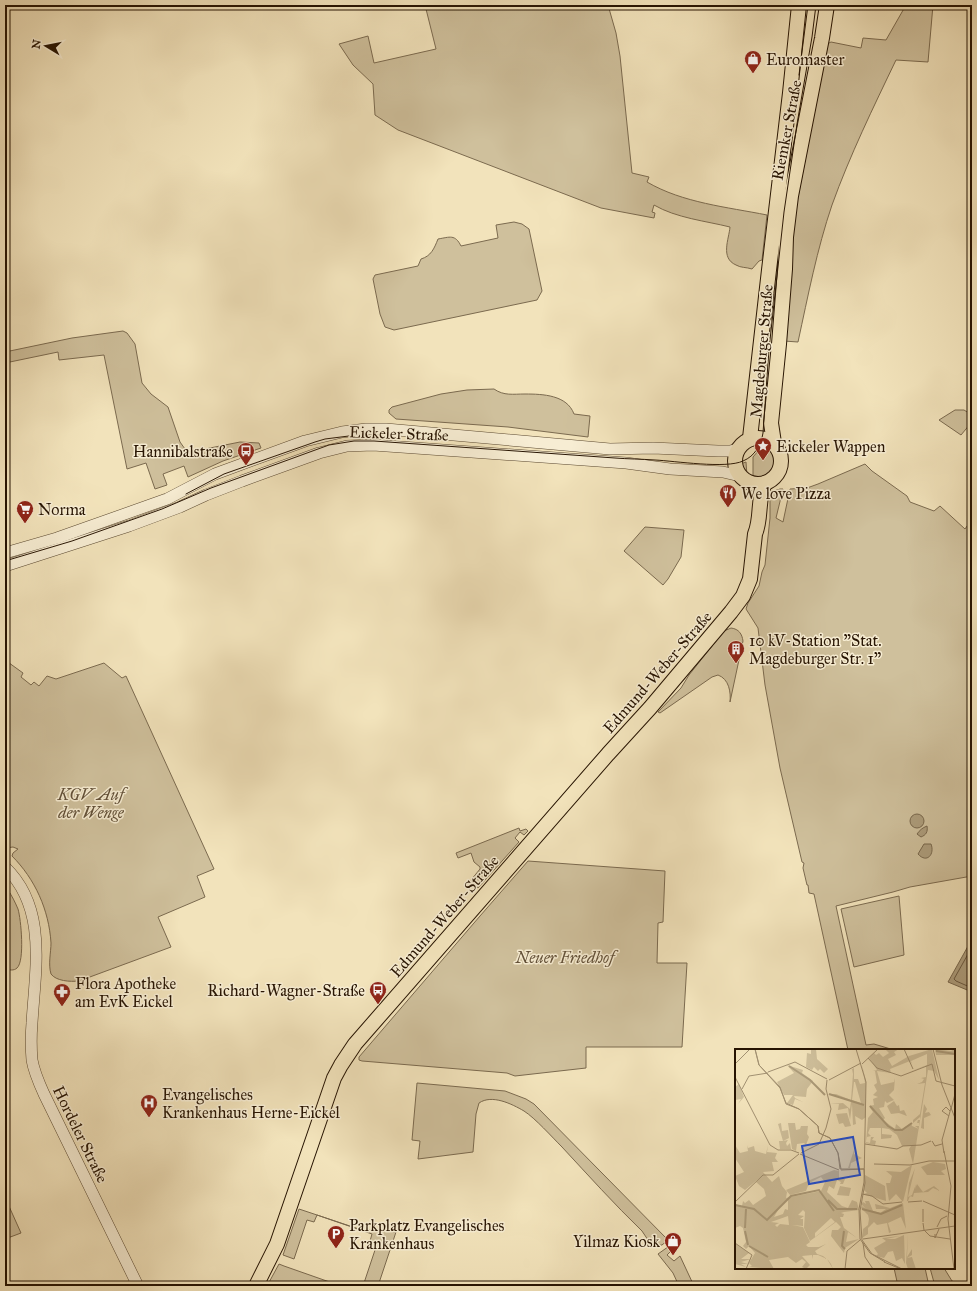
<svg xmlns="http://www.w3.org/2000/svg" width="977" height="1291" font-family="'IM FELL Great Primer',serif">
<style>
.green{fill:#cfc09c;stroke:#7b6a4f}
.water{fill:#ad9d7c;stroke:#77664b}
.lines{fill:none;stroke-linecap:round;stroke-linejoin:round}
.shore{stroke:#6a583f;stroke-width:1}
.minor-casing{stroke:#5a4830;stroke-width:12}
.major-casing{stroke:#271402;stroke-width:16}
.minor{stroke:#f7edd3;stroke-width:11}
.major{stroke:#f2e3bb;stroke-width:14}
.tram{stroke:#271402;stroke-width:1}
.labels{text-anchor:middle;stroke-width:3;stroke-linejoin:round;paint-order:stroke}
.poi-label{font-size:16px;fill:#271402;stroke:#f7edd3;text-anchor:start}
.street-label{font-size:16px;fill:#271402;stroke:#f7edd3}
.park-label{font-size:16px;font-style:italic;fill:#625038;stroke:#f7edd3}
.inset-river{fill:none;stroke:#ad9d7c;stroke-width:2}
.inset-road{fill:none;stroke:#a19071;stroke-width:1}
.view{fill:#1d4ed8;fill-opacity:0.15;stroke:#1d4ed8;stroke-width:2}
.inset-edge{fill:none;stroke:#271402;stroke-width:2}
</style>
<rect width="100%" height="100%" fill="#f2e3bb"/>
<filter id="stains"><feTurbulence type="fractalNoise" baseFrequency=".005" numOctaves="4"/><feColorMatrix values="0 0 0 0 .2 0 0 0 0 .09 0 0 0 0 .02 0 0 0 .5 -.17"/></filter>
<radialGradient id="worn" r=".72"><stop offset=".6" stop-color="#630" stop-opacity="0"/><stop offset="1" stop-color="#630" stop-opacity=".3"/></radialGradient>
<g class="green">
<path d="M425,5H608L616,33L620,56L632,173L649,177L647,182C683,203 727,207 767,215L762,260L759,261L752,269C746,267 741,268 736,265C720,258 729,239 730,227C706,221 676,218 654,205L652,212L655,213L654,218L601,208L398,130L375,115L373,84L353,65L339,44L368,36L374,63L436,49Z"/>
<path d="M906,5H933L928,62L896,60C873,108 850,155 832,205C817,249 808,296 798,342L784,341L792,229L827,44L831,42L861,48L863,38L886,40Z"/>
<path d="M514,222L522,224L529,229L542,291L537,300L394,330L385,327L380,314L373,279L375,275L418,266L421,259C431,256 434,249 438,239C450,237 455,234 461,246L498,238L496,225Z"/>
<path d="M123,331L127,333L135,344L142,383L151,394L168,407L180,442L185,449L195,454L198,449H205L240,442L259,443L261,448L223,461L188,477L184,466L163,474L167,485L155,489L146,463L127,469L104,355L59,360L58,352L5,363V352L72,338Z"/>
<path d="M494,389C504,396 513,394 525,394C543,394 567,395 574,414L590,416L588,437L508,427L396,419L389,413V410L392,407L441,394L467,390Z"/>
<path d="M955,410H964L972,415V423H971L961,435L939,420Z"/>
<path d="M763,443C782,454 776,478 753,478V457L759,450Z"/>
<path d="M746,462L747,476L741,471L738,465Z"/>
<path d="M865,464L872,471L907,496L910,502L934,511L940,506L965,529L972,519V876L910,887L893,892L836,906L866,1045L874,1044L894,1050H848L814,894L809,893L808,885H807L803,868L804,863L802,862L780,768L765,685L758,628L746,609L748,603L759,586L762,572L765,565L770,518V498L774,491L780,489H783L776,518L783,522L790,489L807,488L818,484Z"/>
<path d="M645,527L684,530L681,557L668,579L663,585L624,551Z"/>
<path d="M731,628C739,629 742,634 743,641L730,702C731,692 729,679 718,675L712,677L660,713L658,712L681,688L689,675L724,631Z"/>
<path d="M5,660L23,673L21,677L31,685L34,682L39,686L47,676L56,679L104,663L122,678L126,676L214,869L197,876L205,897L158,917L171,947L79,981C70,982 56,981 51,974C48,964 51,952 51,943C49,910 35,879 12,856L13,853L18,849L13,847L5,848Z"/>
<path d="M519,828L520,831L526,829L528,831L524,835L520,832L515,838L519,842L478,888L472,883L471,880L480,869V867L474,862L471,853L458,858L456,853Z"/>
<path d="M528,861L665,871L663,922L658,923L657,963H687L682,1047H586V1068L515,1076L507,1073L362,1061L359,1060V1057L480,916Z"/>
<path d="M8,890C12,896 15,902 18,909C21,919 25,961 17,968C14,971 9,970 5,969V892Z"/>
<path d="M899,896L904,955L854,967L841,909Z"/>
<path d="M417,1083L505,1091L526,1099L534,1104L668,1240L662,1245L652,1246L642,1231C614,1204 588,1175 562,1147C552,1137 535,1118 524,1111C512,1104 492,1094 479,1103L476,1114L473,1152L418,1159L420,1141L412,1140Z"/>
<path d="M5,1202L8,1204L21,1233L5,1239Z"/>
<path d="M299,1209L359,1229L396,1232L378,1286H363L377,1244L370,1241L372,1234L317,1215L314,1222L307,1220L294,1259L283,1255Z"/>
<path d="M672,1244L675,1247L667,1255L674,1261L680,1256L694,1286H679L673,1273L658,1254Z"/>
<path d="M279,1264L284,1266L341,1286H304L300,1284L299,1286H267Z"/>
<path d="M894,1268H925L929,1286H898Z"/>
<path d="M930,1268H944L952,1281L967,1286H935Z"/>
</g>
<g class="water">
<circle cx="917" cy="821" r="7"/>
<path d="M927,826C928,832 926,835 921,837L917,834C920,830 922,828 927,826Z"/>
<path d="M924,844H931C935,854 927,864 918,854Z"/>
<path d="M972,939V992L948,982Z"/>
</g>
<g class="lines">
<path class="shore" d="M972,947L954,979L956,981L972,988"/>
<defs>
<g id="minor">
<path d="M5,553L57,538L167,499L215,474L305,441L342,432L366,429H386L610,449L653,448L718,451H730L738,449"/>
<path d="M5,566L129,526L180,507L206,495L242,481L319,453L347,446L373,445L626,463L670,469L723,472L740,476"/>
<path d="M5,867C48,908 35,970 32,1023C31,1035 31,1048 32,1060C34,1072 39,1083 44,1094L138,1286"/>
</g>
<g id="major">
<circle cx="758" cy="461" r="23"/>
<path d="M750,438L769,270L790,93L799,5"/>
<path d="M774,443L771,423L779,344L785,269L786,237L791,196L822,38L827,5"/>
<path d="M256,1286L277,1244L334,1078L341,1065L355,1044L608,754L650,708L731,612L743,596L750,579L755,534C762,518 757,499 765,483"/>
</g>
</defs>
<use href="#minor" class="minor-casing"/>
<use href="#major" class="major-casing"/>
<use href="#minor" class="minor"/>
<use href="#major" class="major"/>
<g class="tram">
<path d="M799,75L808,5"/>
<path d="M186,494L224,474L315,442L325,439L349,436"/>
<path d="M5,561L72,541L162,509L211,488L329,445L354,441H374L615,458C628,459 641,459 655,460C675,461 726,469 743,461C755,456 761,445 763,433L769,349L784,212L797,124L812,37L816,5"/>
</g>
</g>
<defs>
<symbol id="shop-pin" viewBox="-11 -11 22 30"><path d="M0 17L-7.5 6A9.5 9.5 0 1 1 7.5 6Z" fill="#8f2418" stroke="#f7edd3"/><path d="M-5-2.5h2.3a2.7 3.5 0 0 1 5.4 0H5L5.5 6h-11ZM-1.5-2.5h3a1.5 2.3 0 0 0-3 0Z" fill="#fff"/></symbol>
<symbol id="sight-pin" viewBox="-11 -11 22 30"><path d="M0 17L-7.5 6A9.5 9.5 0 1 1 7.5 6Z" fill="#8f2418" stroke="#f7edd3"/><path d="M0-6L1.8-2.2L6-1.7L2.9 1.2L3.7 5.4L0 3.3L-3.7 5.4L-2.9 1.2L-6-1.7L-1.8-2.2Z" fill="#fff"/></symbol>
<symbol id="bus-pin" viewBox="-11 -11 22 30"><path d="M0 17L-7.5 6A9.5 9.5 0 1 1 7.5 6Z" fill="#8f2418" stroke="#f7edd3"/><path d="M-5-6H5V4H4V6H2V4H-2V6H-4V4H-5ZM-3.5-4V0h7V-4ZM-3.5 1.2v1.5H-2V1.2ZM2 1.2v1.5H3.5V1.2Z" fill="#fff"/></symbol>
<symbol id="restaurant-pin" viewBox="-11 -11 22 30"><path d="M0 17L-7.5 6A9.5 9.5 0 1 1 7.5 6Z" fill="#8f2418" stroke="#f7edd3"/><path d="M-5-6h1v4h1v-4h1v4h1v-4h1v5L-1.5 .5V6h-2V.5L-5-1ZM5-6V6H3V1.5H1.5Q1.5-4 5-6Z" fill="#fff"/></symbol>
<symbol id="supermarket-pin" viewBox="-11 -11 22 30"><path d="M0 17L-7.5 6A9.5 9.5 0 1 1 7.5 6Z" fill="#8f2418" stroke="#f7edd3"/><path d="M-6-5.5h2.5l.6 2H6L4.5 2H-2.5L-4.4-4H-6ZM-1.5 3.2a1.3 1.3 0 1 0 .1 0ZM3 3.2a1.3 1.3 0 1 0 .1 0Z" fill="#fff"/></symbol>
<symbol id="building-pin" viewBox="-11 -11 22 30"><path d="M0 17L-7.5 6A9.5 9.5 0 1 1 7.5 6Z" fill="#8f2418" stroke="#f7edd3"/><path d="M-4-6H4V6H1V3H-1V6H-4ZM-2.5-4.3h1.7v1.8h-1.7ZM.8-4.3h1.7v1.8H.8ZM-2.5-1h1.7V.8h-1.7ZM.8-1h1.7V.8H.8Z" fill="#fff"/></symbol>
<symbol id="pharmacy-pin" viewBox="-11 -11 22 30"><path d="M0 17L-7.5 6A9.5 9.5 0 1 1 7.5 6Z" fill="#8f2418" stroke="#f7edd3"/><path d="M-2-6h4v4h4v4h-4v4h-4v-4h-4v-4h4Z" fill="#fff"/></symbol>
<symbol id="hospital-pin" viewBox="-11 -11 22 30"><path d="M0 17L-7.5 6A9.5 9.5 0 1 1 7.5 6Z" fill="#8f2418" stroke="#f7edd3"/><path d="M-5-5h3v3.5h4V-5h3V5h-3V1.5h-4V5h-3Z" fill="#fff"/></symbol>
<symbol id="parking-pin" viewBox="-11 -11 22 30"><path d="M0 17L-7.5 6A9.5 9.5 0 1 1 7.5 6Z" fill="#8f2418" stroke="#f7edd3"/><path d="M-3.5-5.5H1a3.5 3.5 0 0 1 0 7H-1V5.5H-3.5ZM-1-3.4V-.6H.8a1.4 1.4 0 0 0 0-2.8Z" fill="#fff"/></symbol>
</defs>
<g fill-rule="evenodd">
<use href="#shop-pin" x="743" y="49" width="20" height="27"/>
<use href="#sight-pin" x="753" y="436" width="20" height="27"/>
<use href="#bus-pin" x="236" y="441" width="20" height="27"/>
<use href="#restaurant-pin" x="718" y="483" width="20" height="27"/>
<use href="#supermarket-pin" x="15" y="499" width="20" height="27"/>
<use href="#building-pin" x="726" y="639" width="20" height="27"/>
<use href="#bus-pin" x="368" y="980" width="20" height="27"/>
<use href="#pharmacy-pin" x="52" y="982" width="20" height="27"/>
<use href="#hospital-pin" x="139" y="1093" width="20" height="27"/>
<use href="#parking-pin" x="326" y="1224" width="20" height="27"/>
<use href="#shop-pin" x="663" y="1231" width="20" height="27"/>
</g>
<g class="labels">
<g class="poi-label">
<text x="766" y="65">Euromaster</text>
<text x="776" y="452">Eickeler Wappen</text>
<text x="233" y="457" text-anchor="end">Hannibalstraße</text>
<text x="741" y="499">We love Pizza</text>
<text x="38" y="515">Norma</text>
<text x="749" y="646">10 kV-Station "Stat.<tspan x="749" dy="18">Magdeburger Str. 1"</tspan></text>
<text x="75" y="989">Flora Apotheke<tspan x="75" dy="18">am EvK Eickel</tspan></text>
<text x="365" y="996" text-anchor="end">Richard-Wagner-Straße</text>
<text x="162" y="1100">Evangelisches<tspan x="162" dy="18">Krankenhaus Herne-Eickel</tspan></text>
<text x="349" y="1231">Parkplatz Evangelisches<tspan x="349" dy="18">Krankenhaus</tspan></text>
<text x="660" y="1247" text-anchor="end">Yilmaz Kiosk</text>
</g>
<g class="street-label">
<text transform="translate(786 130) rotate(-79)" y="6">Riemker Straße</text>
<text transform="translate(761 351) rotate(-85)" y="6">Magdeburger Straße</text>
<text transform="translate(399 433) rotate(2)" y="6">Eickeler Straße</text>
<text transform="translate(657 672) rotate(-49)" y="6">Edmund-Weber-Straße</text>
<text transform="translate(444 916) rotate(-49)" y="6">Edmund-Weber-Straße</text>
<text transform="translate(81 1134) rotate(64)" y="6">Hordeler Straße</text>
</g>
<g class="park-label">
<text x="91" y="800">KGV Auf<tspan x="91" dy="18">der Wenge</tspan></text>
<text x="565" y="963">Neuer Friedhof</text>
</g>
</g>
<g transform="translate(735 1049)">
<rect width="220" height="220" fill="#f2e3bb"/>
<path d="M76,0H81L82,10L93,20L89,24L85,20L83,22L79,18L77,21L71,18L72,4L76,5ZM150,0H164L159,3L161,6L153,10L157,17L174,7L197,0L204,31L199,22L193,21L178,115L174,100L176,97H167L162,86L154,80L147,79V85L157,86L156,89L146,90V97V79H135L133,84L136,87L132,88L131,93L135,94L136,88H139L137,91L141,92L140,96L131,94L133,69L138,63L134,57L139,56L138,50L143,48L138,46L142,42L139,36L142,34L140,22H138L142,21L134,9L139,4L141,6L144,4L148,8L154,4ZM192,5V16L174,23L191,17V28L186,29L189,30L187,33L182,35L190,34L185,65L178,71V74L185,68V71H183L182,74H184V77H180L184,80L177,77L176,74L167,80L161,75L160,80L148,71L150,69L144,59L149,58L150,52L152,54L159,51L154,46L159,41L160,29L159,33L146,36L142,22L156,24L155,20L175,12L177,15L176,12ZM200,0L216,2L219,0L220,6H201ZM52,16L68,21L67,24L78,32L72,40L71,48L59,47L60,49L68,53L60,50L58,56L52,54L58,46H49L42,33L59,24ZM127,16L131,32V68L127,71L120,67L121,75L118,76L117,55L115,71L113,59L103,61L104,55H95L108,54L115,60L116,52L93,45H101L116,51L118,25L117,20L115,21L119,19V30H123L125,35L130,34ZM119,33H120L126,54L117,51ZM4,35L9,48L3,55L6,50L0,51V38ZM159,52L162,57L164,56L165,62L169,61L172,67L164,64L156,65L152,57ZM189,55L192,60L190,64L194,63L196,66L189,69V80L186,79ZM112,64L116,77L110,78L108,74L104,75L101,65ZM46,74L47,82L53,81L54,89L48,92L53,91L51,94L52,97L55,94L56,100H45L44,92H48L43,75ZM53,74H60L61,81L65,80L66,77H73L72,85L74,88L71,96L69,94L62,95L61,102L57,100ZM0,96L5,104L13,102L12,96L13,99L19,97L20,102L31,105L33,96L32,103L42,104L40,109L43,113H37L39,122L28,123L37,133L44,127L47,137L52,143L51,149L86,142L90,133L86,128L74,134L71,142L55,146L51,141L99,121L104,122V130H110L108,135H105L106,133L102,131L99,140L94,137L92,143L107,157L113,159L117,151L122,153L124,161L109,163L106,164L109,165L108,168H105L109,179L122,189L113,183L111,193L124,190L110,199L109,204L96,187L97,181H103L106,178L101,173L75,192L69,179L70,163L68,161L63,166L69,167L65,170H68V177L57,176L68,178L75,193L71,196L73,198H84L91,195L80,202L82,205L88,207L93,211L96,215L98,220L92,210L83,206H78V210L77,206L67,207L75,216L71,220L67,218L71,213L67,210L61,214L53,208L34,211L39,220L14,218L17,217L14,214L20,204L14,197L11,200L8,197L11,193L8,179L5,177L0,179V155L7,157L8,152L10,154L14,151L18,156L31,147L29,140L21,133L28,126L10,141L4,137L0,127L9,123L0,109ZM53,151V161L50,160L48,165L39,168L46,156ZM53,167L54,176L45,175L42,178L40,176L44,174L36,173ZM96,169L100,173L80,188V184ZM119,101V105L127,109L116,114L115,119H113ZM198,113L210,115L211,120L206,122L210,126H192L186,118ZM177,116L168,153L161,145L154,152L151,134H155L157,127L151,122L166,123ZM180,119L173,148L177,146L181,135L180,140L182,135L188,143L199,137L205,142L198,139L193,143L179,144L178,148L175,147L173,152H172L174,134ZM130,126L150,137L151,152L128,145L132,144L129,141ZM105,137L116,139L114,147L102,146ZM130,152H134L138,162L145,164L151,160H141L140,155L155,159L168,154L171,180L166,168L153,174L156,183L154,184L152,174L142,176L139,173L133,179V185L127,189L128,180L133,176L134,170L133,166L126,159L127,157L131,160L126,155L128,153L131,155ZM173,185L172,208L177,200V206L172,209L177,208L181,220H173L171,214ZM169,186L170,215L167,209L161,212L158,202L153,203L149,209L141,207L143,205L139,199L151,192L147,189L165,187L151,190H160ZM0,194L14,204L6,210H16L6,213L13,215H6L11,218L0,215Z" fill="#cfc09c" fill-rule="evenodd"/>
<path class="inset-river" d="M201,2L220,5M54,17L75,31L90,46M94,45L129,56M135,57L153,77L160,81H167L177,74M93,151L102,160H122M0,156L19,160L32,171L56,147L84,141L99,162M127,160L146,165L167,156M10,179L11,160M10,182L13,196M109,182L107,197L110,200M14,197L33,208"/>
<path class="inset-road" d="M20,0L24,16L45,38L51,55L64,60L83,77L84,84L95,89L103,104L106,120M20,0L24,16L45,39L51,54L64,60L83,77L84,84L95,89L103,104L105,120H129L130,134L125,162L127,191L137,205L167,220M121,0L131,33L129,133L124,160L125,190L135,204L150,213M169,0L178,20M198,0L207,36L220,69M133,9L142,19L166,27L197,15L201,32L220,37M0,15L15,0M127,15L143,0M33,23L60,13L92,30M0,28L35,96L43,101H56L64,104M94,31L126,14M7,40L14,27L33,24M216,60L220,45M214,67L207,62L211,58L215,62M197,92L200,97L207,95M130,95L162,100L168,97L186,96L196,92M209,102L216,137L213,170L219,220M66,104L84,95L91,79L96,60L91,40L92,31M209,104L207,91L216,59M65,105L104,121M139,115L175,116L194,112H220M106,121L129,120M127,145L137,147L148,155L167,153M188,152L220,166M0,153L28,126H38L64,105M173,153L187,152M188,173V160M188,174L189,181L195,187L215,190M202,178L206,170L212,167M200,185V189L204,180M128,190L220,177M0,194L17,206L11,220M128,194L130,208L138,220M149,213L166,220M110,220L112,202L125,191"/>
<path class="view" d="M118,88L125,126L74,135L67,97Z"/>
<rect width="220" height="220" class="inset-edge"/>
</g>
<rect width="977" height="1291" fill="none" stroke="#f2e3bb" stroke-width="20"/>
<rect x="6" y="6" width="965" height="1279" fill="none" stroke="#271402" stroke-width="2"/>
<rect x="10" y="10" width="957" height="1271" fill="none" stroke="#271402"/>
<g transform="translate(46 46) rotate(280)" stroke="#f7edd3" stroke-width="3" paint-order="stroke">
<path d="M0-3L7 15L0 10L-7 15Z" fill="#271402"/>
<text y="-6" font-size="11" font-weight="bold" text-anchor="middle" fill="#271402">N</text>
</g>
<rect width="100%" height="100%" filter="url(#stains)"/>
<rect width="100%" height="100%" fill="url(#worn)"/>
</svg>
